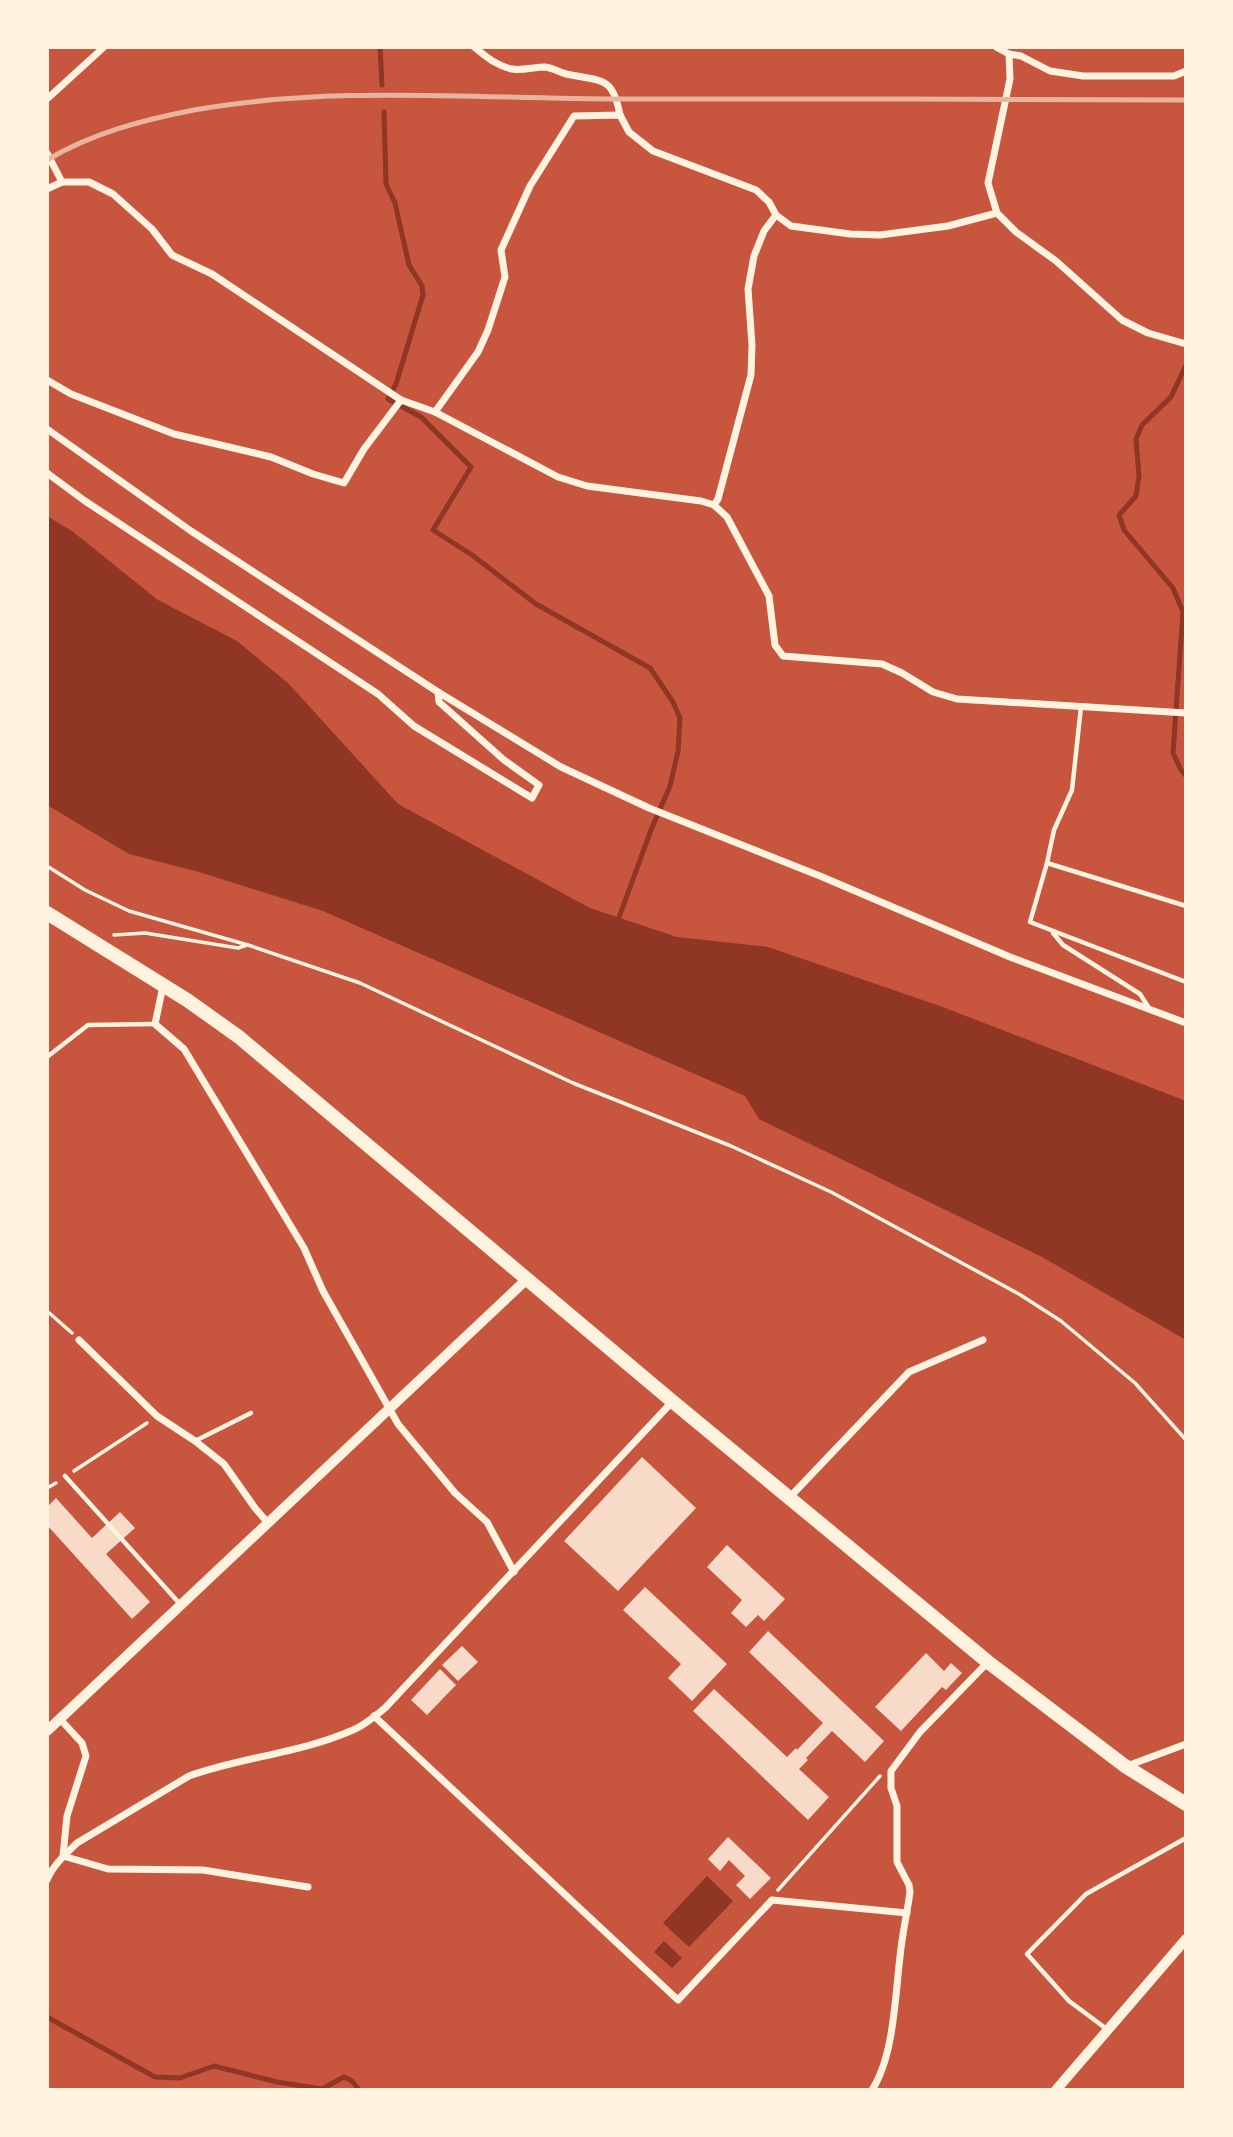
<svg xmlns="http://www.w3.org/2000/svg" width="1233" height="2137" font-family="'Fira Sans Condensed',sans-serif">
<style>
.water{fill:#8f3625}
.lines{fill:none;stroke-linecap:round;stroke-linejoin:round}
.stream{stroke:#8f3625;stroke-width:5}
.building{fill:#f7dbc8}
.path{stroke:#fff3e0;stroke-width:3.5}
.service{stroke:#fff3e0;stroke-width:4.5}
.minor{stroke:#fff3e0;stroke-width:7}
.tertiary{stroke:#fff3e0;stroke-width:10}
.primary{stroke:#fff3e0;stroke-width:14}
.rail{stroke:#e9b49f;stroke-width:5}
</style>
<rect width="100%" height="100%" fill="#c8553d"/>
<g class="water">
<path d="M47,516L72,531L158,600L237,641L289,684L398,804L590,908L677,937L768,947L940,1006L1186,1101V1340L1042,1257L759,1119L745,1096L323,911L199,872L129,854L47,805Z"/>
<path d="M707,1876L733,1901L689,1947L663,1923Z"/>
<path d="M664,1941L682,1958L672,1968L654,1952Z"/>
</g>
<g class="lines">
<g class="stream">
<path d="M380,47L382,85"/>
<path d="M384,112L386,184L395,203L409,265L422,286L423,295L396,384L388,399L421,417L471,467L433,530L472,555L536,604L650,668L673,702L680,718L678,751L670,786L651,830L617,923"/>
<path d="M1186,365L1171,397L1142,425L1136,439L1139,476L1136,496L1119,515L1124,530L1173,588L1183,612L1173,753L1181,770L1186,776"/>
<path d="M47,2017L155,2077L180,2078L214,2066L277,2082L322,2089L344,2077L352,2081L359,2090"/>
</g>
</g>
<g class="building">
<path d="M642,1457L696,1508L618,1591L564,1541Z"/>
<path d="M56,1498L92,1538L120,1512L135,1528L106,1554L150,1602L132,1619L47,1525V1507Z"/>
<path d="M727,1545L785,1599L764,1621L758,1615L746,1627L731,1613L742,1600L707,1567Z"/>
<path d="M645,1587L727,1664L692,1701L668,1678L681,1664L623,1610Z"/>
<path d="M768,1631L884,1741L865,1762L832,1731L806,1758L808,1760L799,1769L829,1797L808,1820L693,1711L714,1689L787,1757L796,1748L797,1750L823,1723L749,1652Z"/>
<path d="M462,1646L478,1662L458,1681L442,1665Z"/>
<path d="M926,1653L944,1671L951,1663L962,1673L946,1690L942,1687L901,1731L875,1707Z"/>
<path d="M440,1669L456,1685L427,1715L411,1700Z"/>
<path d="M728,1837L771,1878L750,1899L736,1885L745,1876L729,1860L720,1871L708,1859Z"/>
</g>
<g class="lines">
<g class="path">
<path d="M47,866L85,890L129,911L248,945L360,983L573,1083L731,1146L831,1192L1019,1294L1061,1321L1135,1383L1186,1440"/>
<path d="M114,935L145,933L238,948L247,945"/>
<path d="M47,1311L72,1333"/>
<path d="M74,1471L147,1423"/>
<path d="M47,1488L56,1483"/>
<path d="M778,1890L880,1776"/>
</g>
<g class="service">
<path d="M1081,707L1072,790L1054,830L1047,863L1186,906"/>
<path d="M1047,863L1030,922L1186,982"/>
<path d="M1053,933L1063,945L1140,994L1149,1008"/>
<path d="M47,1057L88,1025L154,1024"/>
<path d="M195,1441L251,1413"/>
<path d="M65,1476L180,1604"/>
<path d="M1108,2030L1069,2001L1027,1954L1086,1894L1186,1838"/>
</g>
<g class="minor">
<path d="M474,47C486,56 496,66 512,69C522,71 534,67 545,67C554,68 562,74 571,75C604,81 613,78 620,115"/>
<path d="M996,47L1009,54L1021,56L1050,71L1083,76H1174L1186,71"/>
<path d="M1009,54L1010,79L988,183L997,213L1016,232L1056,261L1122,320L1148,333L1186,344"/>
<path d="M47,99L104,47"/>
<path d="M47,153L62,182H89L113,194L152,229L172,255L212,274L401,400L435,412L558,477L587,486L701,501L714,505L727,517L769,596L775,645L783,656L882,664L902,673L933,692L957,699L1186,713"/>
<path d="M47,189L62,182"/>
<path d="M47,380L71,394L174,434L271,457L313,474L344,483L364,449L401,400"/>
<path d="M435,412L478,352L488,330L505,277L501,250L530,186L574,116L620,115L629,132L653,151L756,190L769,202L776,215L791,226L850,234L880,235L948,226L997,213"/>
<path d="M47,429L191,531L438,692"/>
<path d="M47,473L85,501L378,694L414,726L532,798L539,785L504,760L439,702L438,692L561,767L649,808L820,876L1010,957L1186,1023"/>
<path d="M714,505L718,499L751,375L752,345L748,289L754,256L764,231L776,215"/>
<path d="M163,986L155,1024L184,1049L304,1248L323,1291L398,1424L455,1493L487,1522L514,1572"/>
<path d="M79,1340L157,1416L195,1441L224,1464L255,1508L268,1523"/>
<path d="M789,1498L909,1372L983,1340"/>
<path d="M374,1716L678,2000L772,1900L907,1913"/>
<path d="M60,1719L82,1743L86,1756L67,1816L63,1856L108,1869L203,1870L308,1887"/>
<path d="M1127,1766L1186,1744"/>
<path d="M47,1880C53,1865 66,1854 77,1843L189,1776C242,1757 301,1753 353,1730C365,1725 375,1716 385,1708L672,1402"/>
<path d="M872,2090C894,2056 895,1997 900,1957C902,1935 907,1914 910,1892L909,1885L897,1862V1806L891,1788V1771L920,1732L988,1662"/>
</g>
<g class="tertiary">
<path d="M47,1731L527,1279"/>
<path d="M1056,2090L1186,1939"/>
</g>
<path class="primary" d="M47,913L187,1000L239,1037L672,1401L988,1662L1125,1766L1186,1804"/>
<path class="rail" d="M47,160C92,133 143,120 194,110C335,85 478,99 620,99C809,100 997,98 1186,100"/>
</g>
<rect width="1233" height="2137" fill="none" stroke="#fff3e0" stroke-width="98"/>
</svg>
